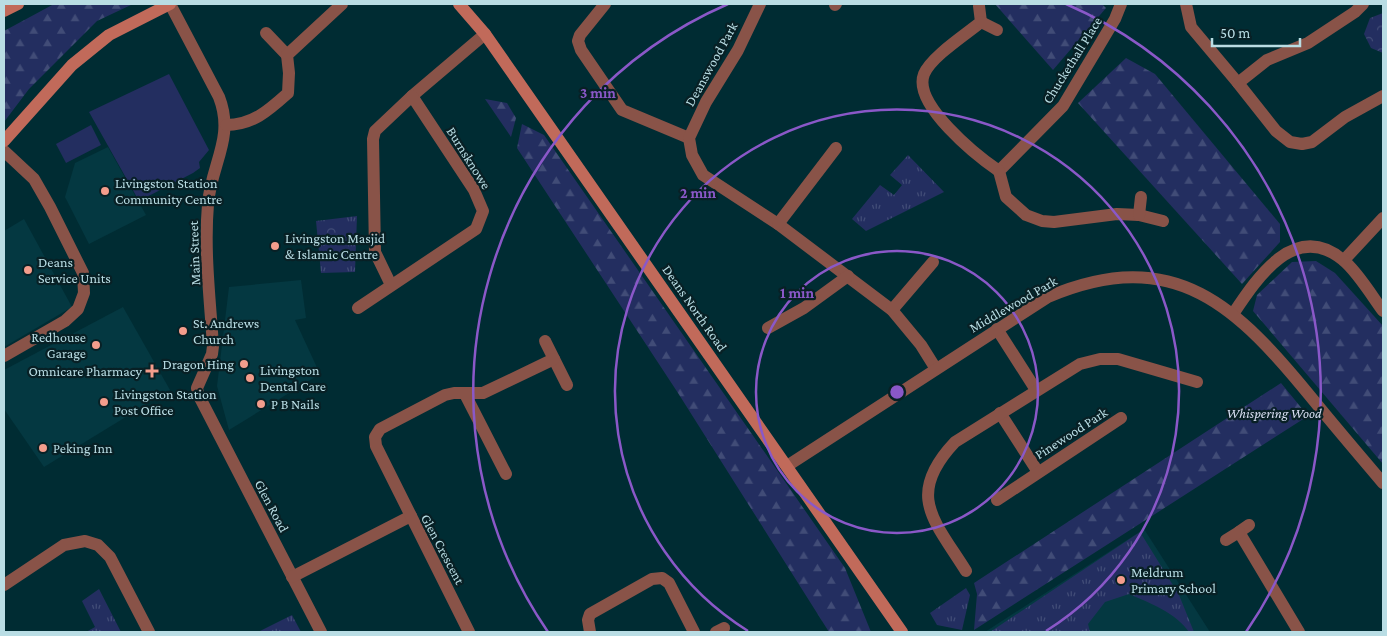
<svg xmlns="http://www.w3.org/2000/svg" width="1387" height="636" font-family="'Crimson Pro',serif">
<style>
.built{fill:#043841}
.grass{fill:url(#grass-tufts)}
.forest{fill:url(#forest-firs)}
.park{fill:url(#park-crowns)}
.pitch{fill:#232e60}
.lines{fill:none;stroke-linecap:round;stroke-linejoin:round}
.street{stroke:#895348;stroke-width:12}
.secondary{stroke:#c16a5a;stroke-width:12}
.ring{fill:none;stroke:#8a58c8;stroke-width:2.5}
.poi-dot{fill:#f49d8c;stroke:#082025;stroke-width:2}
.labels{text-anchor:middle;stroke-width:4.5;stroke-linejoin:round;paint-order:stroke}
.street-label{font-size:14px;fill:#b9dde4;stroke:#082025}
.poi-label{font-size:14px;fill:#b9dde4;stroke:#082025;text-anchor:start}
.park-label{font-size:14px;font-style:italic;fill:#d8def2;stroke:#082025}
.centre{fill:#8a58c8;stroke:#082025;stroke-width:2.5}
.ring-label{font-size:15px;text-anchor:middle;font-weight:bold;fill:#8a58c8;stroke:#082025;stroke-width:4.5;stroke-linejoin:round;paint-order:stroke}
</style>
<defs>
<pattern id="grass-tufts" width="24" height="20" patternUnits="userSpaceOnUse" patternTransform="scale(1.25)"><rect width="24" height="20" fill="#232e60"/><path d="M3 7l-1-3M5 7V3M7 7l1-3M15 17l-1-3M17 17v-4M19 17l1-3" fill="none" stroke="#414c77"/></pattern>
<pattern id="forest-firs" width="22" height="20" patternUnits="userSpaceOnUse" patternTransform="scale(1.25)"><rect width="22" height="20" fill="#232e60"/><path d="M5 1l3.5 6h-7zM16 11l3.5 6h-7z" fill="#414c77"/></pattern>
<pattern id="park-crowns" width="20" height="18" patternUnits="userSpaceOnUse" patternTransform="scale(1.25)"><rect width="20" height="18" fill="#232e60"/><path d="M2 6a3 3 0 1 1 6 0M12 15a3 3 0 1 1 6 0" fill="none" stroke="#414c77"/></pattern>
</defs>
<rect width="100%" height="100%" fill="#002c33"/>
<g class="built">
<path d="M108,147L146,215L89,244L65,197L75,163Z"/>
<path d="M24,219L72,307L4,347V231Z"/>
<path d="M301,280L306,318L295,320L320,374L229,430L217,386L229,287Z"/>
<path d="M123,307L170,390L44,467L4,409V370Z"/>
<path d="M1144,529L1210,632H985Z"/>
</g>
<g class="grass">
<path d="M908,155L944,192L866,231L852,219L880,185L894,195L902,185L890,175Z"/>
<path d="M357,216L355,272L321,273L316,221Z"/>
<path d="M1140,532L1179,595L1194,632H1189C1176,613 1150,603 1129,594L1105,602L1088,624L1090,632H990Z"/>
<path d="M966,588L970,595L962,630L937,625L930,613Z"/>
<path d="M99,589L121,632H86L95,627L82,601Z"/>
<path d="M292,615L301,632H258Z"/>
</g>
<g class="forest">
<path d="M54,4H133L97,21L29,89L4,122V31Z"/>
<path d="M995,4H1102L1106,8L1053,70Z"/>
<path d="M1126,58L1155,74L1280,224V242L1242,284L1078,103Z"/>
<path d="M485,99L507,103L516,118L511,137Z"/>
<path d="M522,124L544,135L845,568L871,632H829L678,393L517,148Z"/>
<path d="M1316,261L1335,273L1383,326V464L1253,311L1257,295L1292,262Z"/>
<path d="M1281,383L1308,416L974,630L977,594L974,583Z"/>
</g>
<g class="park">
<path d="M1383,13V53L1371,48L1364,34L1370,18Z"/>
<path d="M338,225L345,229L349,244L330,250V254L322,256L319,248L326,245L322,230Z"/>
</g>
<g class="pitch">
<path d="M169,74L209,150L199,162L200,168L193,173L139,201L89,112Z"/>
<path d="M91,125L101,145L66,163L56,144Z"/>
</g>
<g class="lines">
<g class="street">
<path d="M170,4L219,97C235,138 211,164 208,204C204,251 210,299 213,346L212,354L197,388L198,394L321,632"/>
<path d="M605,4L580,35L578,41L581,50L622,110L689,138"/>
<path d="M760,4L738,50L706,102L689,138L692,155L703,175L778,224L892,310L921,345L936,369"/>
<path d="M1121,4L1115,19L1063,106L999,171L1006,197L1026,215L1042,221L1054,222L1117,214L1139,215L1163,221"/>
<path d="M1186,4L1191,27L1238,83"/>
<path d="M1363,4L1355,12L1308,43L1267,60L1238,83L1276,131L1290,142L1302,144L1312,142L1345,117L1383,96"/>
<path d="M835,5L836,4"/>
<path d="M979,6L981,22C965,35 931,57 924,74C912,104 977,156 999,171"/>
<path d="M981,22L997,30"/>
<path d="M266,33L287,55"/>
<path d="M226,125C253,125 269,110 288,93L289,73L287,55L342,4"/>
<path d="M4,151L34,179L50,207L83,273L84,293L78,309L65,321L4,356"/>
<path d="M1139,215L1141,197"/>
<path d="M778,224L836,148"/>
<path d="M1344,260L1383,218"/>
<path d="M391,285L375,252L373,139L375,131L412,96L485,34"/>
<path d="M358,308L476,229L483,211L474,190L412,96"/>
<path d="M892,310L933,262"/>
<path d="M1233,314C1257,278 1295,220 1343,260C1357,271 1372,296 1383,311"/>
<path d="M768,328L804,308L848,276"/>
<path d="M997,329L1036,390"/>
<path d="M545,341L567,385"/>
<path d="M465,394L506,474"/>
<path d="M1000,413L1038,472"/>
<path d="M787,466L1048,297C1175,243 1238,307 1315,402C1337,429 1360,456 1383,483"/>
<path d="M997,500L1121,418"/>
<path d="M1249,525L1239,532L1299,632"/>
<path d="M1226,540L1239,532"/>
<path d="M966,571C934,520 905,495 955,442L1080,364L1100,359H1118L1197,382"/>
<path d="M292,577L411,516"/>
<path d="M4,585L64,545L85,541L98,545L110,557L149,632"/>
<path d="M469,632L376,446L375,437L380,429L445,395L454,393H483L554,359"/>
<path d="M590,632L588,620L590,614L652,579L662,578L669,583L694,632"/>
<path d="M716,632L724,628"/>
</g>
<g class="secondary">
<path d="M459,4L485,34L902,632"/>
<path d="M4,11L18,4"/>
<path d="M4,141L72,65L109,35L170,4"/>
</g>
</g>
<g class="ring">
<circle cx="897" cy="392" r="141"/>
<path d="M748 631A282 282 0 1 1 1046 631"/>
<path d="M548 632A423 423 0 0 1 728 4M1066 4A423 423 0 0 1 1246 632"/>
</g>
<g class="poi-dot">
<circle cx="105" cy="191" r="5"/>
<circle cx="275" cy="246" r="5"/>
<circle cx="28" cy="270" r="5"/>
<circle cx="183" cy="331" r="5"/>
<circle cx="96" cy="345" r="5"/>
<circle cx="244" cy="364" r="5"/>
<path d="M149.5 363.5h5v5h5v5h-5v5h-5v-5h-5v-5h5z"/>
<circle cx="250" cy="378" r="5"/>
<circle cx="104" cy="402" r="5"/>
<circle cx="261" cy="404" r="5"/>
<circle cx="43" cy="448" r="5"/>
<circle cx="1121" cy="580" r="5"/>
</g>
<g class="labels">
<g class="street-label">
<text transform="translate(1072 60) rotate(-58)" y="5">Chuckethall Place</text>
<text transform="translate(711 64) rotate(-61)" y="5">Deanswood Park</text>
<text transform="translate(469 158) rotate(58)" y="5">Burnsknowe</text>
<text transform="translate(194 253) rotate(-92)" y="5">Main Street</text>
<text transform="translate(1013 304) rotate(-30)" y="5">Middlewood Park</text>
<text transform="translate(695 308) rotate(55)" y="5">Deans North Road</text>
<text transform="translate(1071 433) rotate(-33)" y="5">Pinewood Park</text>
<text transform="translate(272 506) rotate(62)" y="5">Glen Road</text>
<text transform="translate(443 549) rotate(62)" y="5">Glen Crescent</text>
</g>
<g class="poi-label">
<text x="115" y="188">Livingston Station<tspan x="115" dy="16">Community Centre</tspan></text>
<text x="285" y="243">Livingston Masjid<tspan x="285" dy="16">&amp; Islamic Centre</tspan></text>
<text x="38" y="267">Deans<tspan x="38" dy="16">Service Units</tspan></text>
<text x="193" y="328">St. Andrews<tspan x="193" dy="16">Church</tspan></text>
<text x="86" y="342" text-anchor="end">Redhouse<tspan x="86" dy="16">Garage</tspan></text>
<text x="234" y="369" text-anchor="end">Dragon Hing</text>
<text x="260" y="375">Livingston<tspan x="260" dy="16">Dental Care</tspan></text>
<text x="142" y="376" text-anchor="end">Omnicare Pharmacy</text>
<text x="114" y="399">Livingston Station<tspan x="114" dy="16">Post Office</tspan></text>
<text x="271" y="409">P B Nails</text>
<text x="53" y="453">Peking Inn</text>
<text x="1131" y="577">Meldrum<tspan x="1131" dy="16">Primary School</tspan></text>
</g>
<g class="park-label">
<text x="1274" y="418">Whispering Wood</text>
</g>
</g>
<circle cx="897" cy="392" r="8" class="centre"/>
<g class="ring-label">
<text x="598" y="98">3 min</text>
<text x="698" y="198">2 min</text>
<text x="797" y="298">1 min</text>
</g>
<rect width="1387" height="636" fill="none" stroke="#b9dde4" stroke-width="10"/>
<path d="M1212 38v8h88v-8" fill="none" stroke="#b9dde4" stroke-width="2.5"/>
<text x="1220" y="38" font-size="15" fill="#b9dde4" stroke="#082025" stroke-width="4" paint-order="stroke">50 m</text>
</svg>
